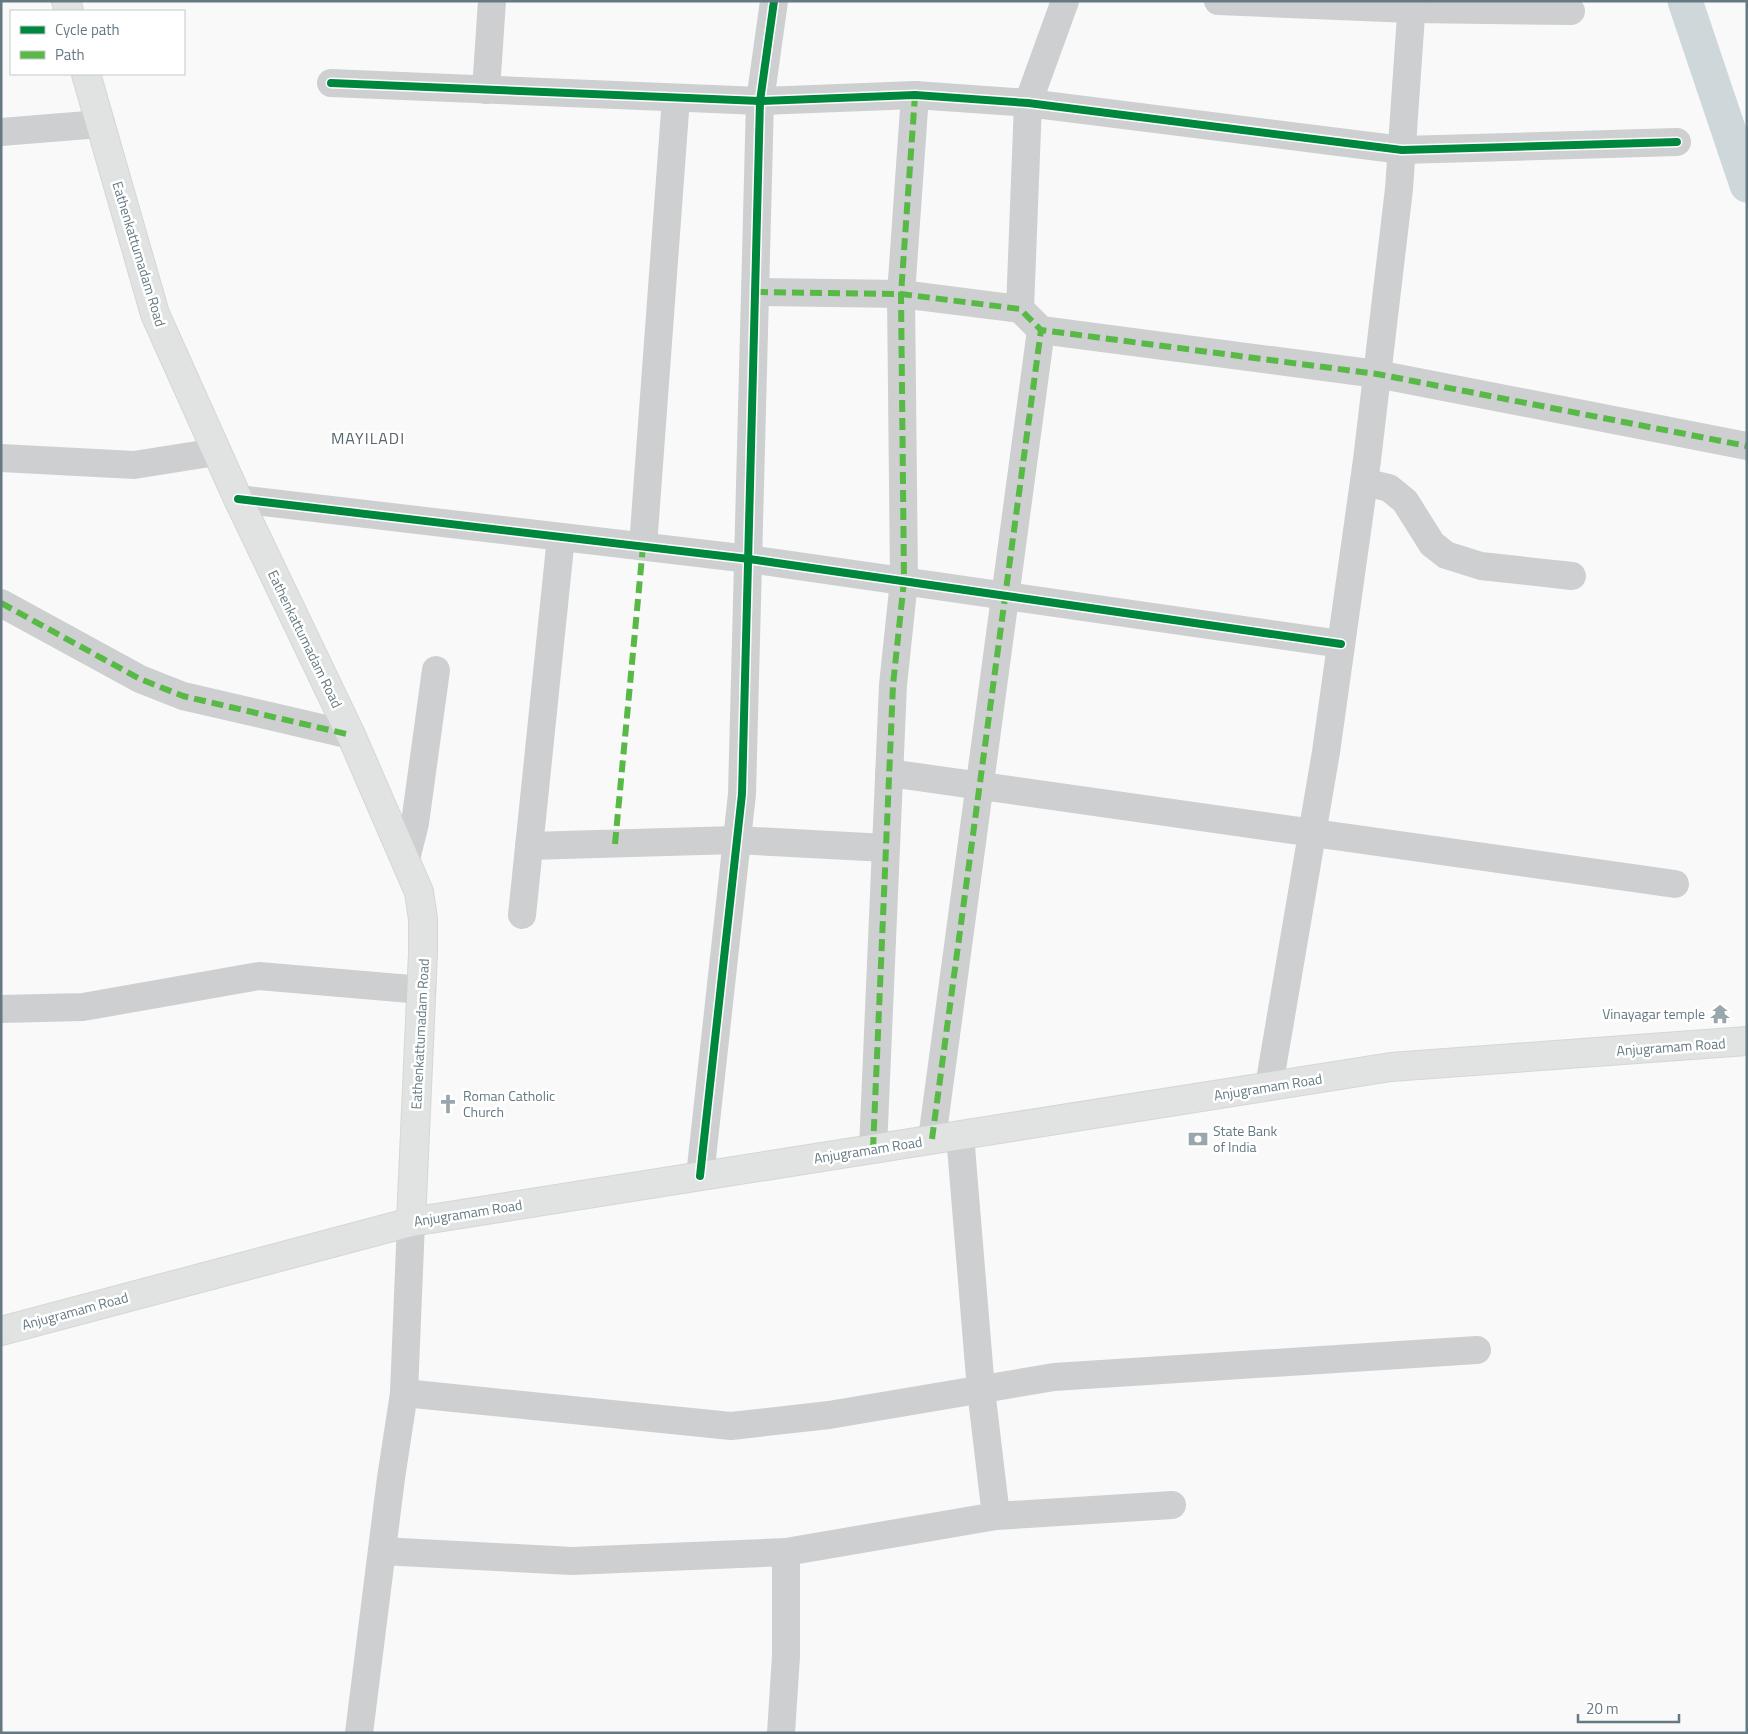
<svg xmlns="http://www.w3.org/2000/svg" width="1748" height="1734" font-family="'Titillium Web',sans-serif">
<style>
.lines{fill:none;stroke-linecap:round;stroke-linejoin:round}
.canal{stroke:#ced7d9;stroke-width:35}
.major-casing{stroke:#d5d6d7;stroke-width:30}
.minor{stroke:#cecfd0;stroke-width:28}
.major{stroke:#e1e2e2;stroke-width:28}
.quiet{stroke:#58b947;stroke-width:6;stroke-dasharray:12 6;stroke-linecap:butt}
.cycleway-casing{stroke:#fff;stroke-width:11}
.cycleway{stroke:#00873e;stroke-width:8}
.labels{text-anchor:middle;stroke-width:5;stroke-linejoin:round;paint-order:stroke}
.street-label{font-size:14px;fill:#657983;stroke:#fff}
.poi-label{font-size:14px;fill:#657983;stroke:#fff;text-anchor:start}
.quarter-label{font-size:16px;letter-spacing:1px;fill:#57666e;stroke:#fff}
</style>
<rect width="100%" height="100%" fill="#f9f9f9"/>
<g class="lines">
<path class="canal" d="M1685,1L1747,185"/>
<defs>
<g id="major">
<path d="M66,1L69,11"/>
<path d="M86,74L155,314L238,499L351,735L419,892L423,919V953L411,1222"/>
<path d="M1,1331L411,1222L1391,1067L1747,1041"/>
</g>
</defs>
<use href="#major" class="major-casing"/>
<g class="minor">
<path d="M1218,1L1411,9L1571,11"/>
<path d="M331,83L760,101L915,95L1028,103L1402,150L1677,142"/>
<path d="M486,90L492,1"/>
<path d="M1,132L100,124"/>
<path d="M756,292L901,294L1020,309L1041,330L1377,374L1747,446"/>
<path d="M1020,309L1028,103L1065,1"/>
<path d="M1,458L134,465L216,452"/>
<path d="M1364,482L1389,488L1405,501L1432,544L1446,555L1481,566L1572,576"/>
<path d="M238,499L749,559L1341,644"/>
<path d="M643,546L676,98"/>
<path d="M1,603L140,679L183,696L351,735"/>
<path d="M889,773L1675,884"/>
<path d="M529,846L736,840L886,848"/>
<path d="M406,859L415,823L436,670"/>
<path d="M522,915L561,537"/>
<path d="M1,1009L83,1007L259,976L422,990"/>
<path d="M1269,1086L1326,752L1367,460L1399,189L1412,1"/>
<path d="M960,1135L981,1390L996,1516"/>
<path d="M932,1139L1041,330"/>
<path d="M873,1149L893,685L904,581L901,294L915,95"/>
<path d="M700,1176L742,794L760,101L774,1"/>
<path d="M404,1393L731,1426L829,1415L1054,1377L1477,1350"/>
<path d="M382,1551L572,1561L786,1552L996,1516L1172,1505"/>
<path d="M359,1733L391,1478L404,1393L411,1222"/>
<path d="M781,1733L786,1656V1552"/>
</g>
<use href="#major" class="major"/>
<g class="quiet">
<path d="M756,292L901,294L1020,309L1041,330L1377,374L1747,446"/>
<path d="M1,603L140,679L183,696L351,735"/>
<path d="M615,844L643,546"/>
<path d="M932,1139L1041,330"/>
<path d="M873,1149L893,685L904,581L901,294L915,95"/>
</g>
<defs>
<g id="cycleway">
<path d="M331,83L760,101L915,95L1028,103L1402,150L1677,142"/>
<path d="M238,499L749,559L1341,644"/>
<path d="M700,1176L742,794L760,101L774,1"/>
</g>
</defs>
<use href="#cycleway" class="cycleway-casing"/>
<use href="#cycleway" class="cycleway"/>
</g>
<defs>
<symbol id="temple-bare" viewBox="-9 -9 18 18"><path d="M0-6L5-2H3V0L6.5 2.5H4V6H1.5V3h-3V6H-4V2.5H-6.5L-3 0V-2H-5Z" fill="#99a6ac" stroke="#fff" stroke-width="2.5" paint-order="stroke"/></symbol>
<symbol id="church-bare" viewBox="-9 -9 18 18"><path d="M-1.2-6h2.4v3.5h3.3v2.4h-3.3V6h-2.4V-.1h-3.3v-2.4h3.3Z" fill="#99a6ac" stroke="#fff" stroke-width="2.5" paint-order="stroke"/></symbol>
<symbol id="bank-bare" viewBox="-9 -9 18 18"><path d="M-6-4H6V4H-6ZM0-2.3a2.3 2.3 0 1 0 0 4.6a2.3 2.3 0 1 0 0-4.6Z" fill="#99a6ac" stroke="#fff" stroke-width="2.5" paint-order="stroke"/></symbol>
</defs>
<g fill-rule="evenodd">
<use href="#temple-bare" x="1706" y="1000" width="28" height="28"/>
<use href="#church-bare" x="434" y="1090" width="28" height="28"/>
<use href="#bank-bare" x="1184" y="1125" width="28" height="28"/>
</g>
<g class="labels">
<g class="street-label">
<text transform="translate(139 254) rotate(73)" y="5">Eathenkattumadam Road</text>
<text transform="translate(305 639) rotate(64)" y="5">Eathenkattumadam Road</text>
<text transform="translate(420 1034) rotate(-87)" y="5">Eathenkattumadam Road</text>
<text transform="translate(1671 1047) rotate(-4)" y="5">Anjugramam Road</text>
<text transform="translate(1268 1087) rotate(-9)" y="5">Anjugramam Road</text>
<text transform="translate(868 1150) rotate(-9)" y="5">Anjugramam Road</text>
<text transform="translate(468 1213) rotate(-9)" y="5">Anjugramam Road</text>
<text transform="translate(75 1311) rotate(-15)" y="5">Anjugramam Road</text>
</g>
<g class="poi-label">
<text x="1705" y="1019" text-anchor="end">Vinayagar temple</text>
<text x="463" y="1101">Roman Catholic<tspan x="463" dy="16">Church</tspan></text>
<text x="1213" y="1136">State Bank<tspan x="1213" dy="16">of India</tspan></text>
</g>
<g class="quarter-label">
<text x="368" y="444">MAYILADI</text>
</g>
</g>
<rect width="1748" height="1734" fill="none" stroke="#657983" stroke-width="5"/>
<rect x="10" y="10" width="175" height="65" fill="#ffffff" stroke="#c1c9cd"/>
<rect x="20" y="26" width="25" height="8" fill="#00873e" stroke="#c1c9cd"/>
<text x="55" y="35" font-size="15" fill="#657983">Cycle path</text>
<rect x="20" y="51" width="25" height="8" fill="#58b947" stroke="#c1c9cd"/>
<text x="55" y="60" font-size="15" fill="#657983">Path</text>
<path d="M1578 1714v8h101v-8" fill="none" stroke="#657983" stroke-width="2.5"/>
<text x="1586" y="1714" font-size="15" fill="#657983" stroke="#ffffff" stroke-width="4" paint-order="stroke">20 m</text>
</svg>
